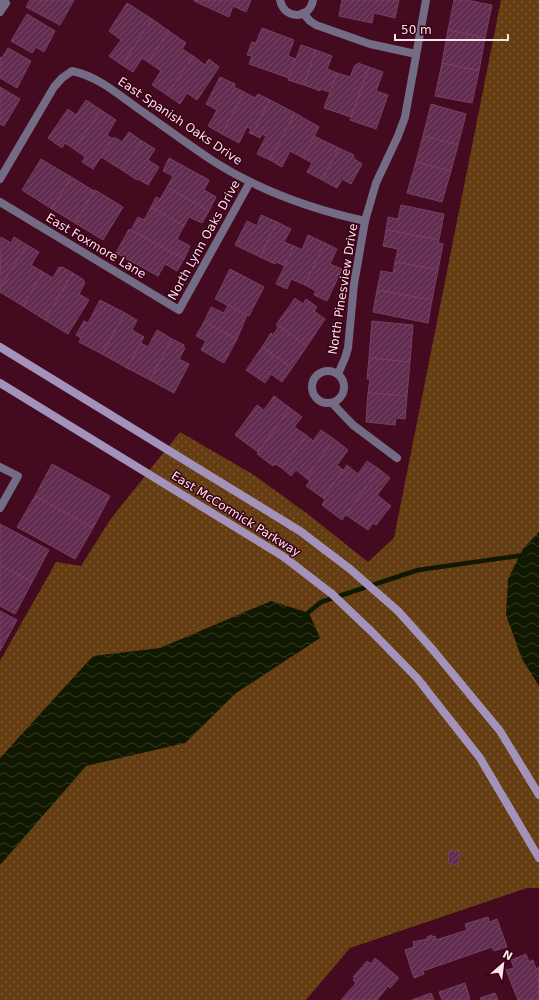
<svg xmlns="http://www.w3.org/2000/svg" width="539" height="1000" font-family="'DejaVu Sans',sans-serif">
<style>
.grass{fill:url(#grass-dots)}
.water{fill:url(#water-waves)}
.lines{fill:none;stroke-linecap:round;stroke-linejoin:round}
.stream{stroke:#101800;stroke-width:4.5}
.building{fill:url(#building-hatch);stroke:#774063}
.service{stroke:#746b84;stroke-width:8}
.minor{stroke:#746b84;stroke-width:8}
.secondary{stroke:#a393bb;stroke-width:8}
.labels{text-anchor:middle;stroke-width:3;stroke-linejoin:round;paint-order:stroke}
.street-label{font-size:12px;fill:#fae3e8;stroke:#380017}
</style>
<defs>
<pattern id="grass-dots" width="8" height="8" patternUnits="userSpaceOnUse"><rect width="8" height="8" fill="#653d12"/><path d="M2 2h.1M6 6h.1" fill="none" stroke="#7c5934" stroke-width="1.8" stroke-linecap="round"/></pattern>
<pattern id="water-waves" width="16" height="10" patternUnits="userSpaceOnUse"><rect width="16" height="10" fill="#101800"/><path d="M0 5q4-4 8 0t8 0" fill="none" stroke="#343925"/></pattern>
<pattern id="building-hatch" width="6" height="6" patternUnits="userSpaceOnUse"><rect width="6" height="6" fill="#612c4f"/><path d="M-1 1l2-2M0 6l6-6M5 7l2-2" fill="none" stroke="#794a68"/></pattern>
</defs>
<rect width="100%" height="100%" fill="#440a20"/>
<path class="grass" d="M501,0H539V888H527L350,948L306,1000H0V661L56,562L81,566L110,520L180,432L254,475L309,515L368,562L394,538Z"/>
<g class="water">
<path d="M539,532V686L522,659L506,615L508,579L523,549Z"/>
<path d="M271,601L309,613L320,638L236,693L185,743L86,766L0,865V758L93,656L160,648Z"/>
</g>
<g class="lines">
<path class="stream" d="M304,616L321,602L418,570L525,555"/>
</g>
<g class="building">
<path d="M30,0H74L60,25L26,7Z"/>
<path d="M194,0H251L246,12L233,6L229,17L194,1Z"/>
<path d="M342,0H399L395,18L374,13L372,23L339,16Z"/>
<path d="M454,0H466L492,5L485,38L448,30Z"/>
<path d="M127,3L152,19L122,65L109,56L121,40L109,31Z"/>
<path d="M27,14L55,31L44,52L36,47L32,53L11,41Z"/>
<path d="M152,19L169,31L148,62L142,58L133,72L122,65Z"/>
<path d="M262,28L294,40L288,56L296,59L289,78L249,64L252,56L247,55L252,42L256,43Z"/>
<path d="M448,30L485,38L479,71L442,63Z"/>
<path d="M169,31L186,43L182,49L193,56L167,95L152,85L161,71L148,62Z"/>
<path d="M301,45L316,50L304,85L288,80Z"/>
<path d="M8,48L31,61L17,88L0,78V57L2,58Z"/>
<path d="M316,50L332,56L327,69L337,73L330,92L320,89V91L304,85Z"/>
<path d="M193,56L205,65L209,59L219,67L197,100L187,93L180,104L167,95Z"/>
<path d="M358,63L369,67L351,117L324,108L337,73L350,77L355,65H357Z"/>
<path d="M442,63L479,71L472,103L435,96Z"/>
<path d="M369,67L383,72L376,91L388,95L376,129L350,120Z"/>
<path d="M220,77L235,84L234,87L244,92L222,134L208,126L217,110L206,104Z"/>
<path d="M0,87L20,99L4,126L0,124Z"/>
<path d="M244,92L255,98L258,94L270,100L252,134L249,133L251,129L247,127L239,143L222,134Z"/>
<path d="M86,100L101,110L74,149L65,143L62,148L48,138L68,109L76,115Z"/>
<path d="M270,100L295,113L270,160L257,154L266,136L262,134L260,138L252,134Z"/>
<path d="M431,104L466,114L458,145L423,136Z"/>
<path d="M101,110L116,120L107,135L113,139L93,169L82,162L85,157L74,149Z"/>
<path d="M295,113L319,127L303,158L290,151L282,167L270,160Z"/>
<path d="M129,132L142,141L122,170L101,157L114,137L122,142Z"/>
<path d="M314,136L339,148L322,180L307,172L312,163L303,158Z"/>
<path d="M423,136L458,145L451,171L416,162Z"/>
<path d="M142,141L155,149L148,160L159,167L148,185L138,179L137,180L122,170Z"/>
<path d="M339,148L354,155L353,158L362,164L351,184L342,179L337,188L322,180Z"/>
<path d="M169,158L209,180L204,190L216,197L209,211L167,187L173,176L163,171Z"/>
<path d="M41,159L71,177L52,209L22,190Z"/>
<path d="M416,162L451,171L442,202L407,193Z"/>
<path d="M71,177L94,191L75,223L52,209Z"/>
<path d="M167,187L209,211L202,223L189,217L184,226L151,207L156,197L160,199Z"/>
<path d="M95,190L123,207L103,240L75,223Z"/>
<path d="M401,205L444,214L439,240L386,230L388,217L398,219Z"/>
<path d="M151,207L184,226L177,239L190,246L184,259L131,230L138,217L144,220Z"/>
<path d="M261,215L277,222L260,257L235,245L247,221L257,226Z"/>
<path d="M277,222L291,229L284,242L294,246L285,266L276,262L275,264L260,257Z"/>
<path d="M129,229L184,259L177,271L165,264L158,276L116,253Z"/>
<path d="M386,230L439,240L438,243L443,244L438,270L395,262L398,249L383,246Z"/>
<path d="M308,235L325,243L305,285L291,279L287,289L276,284L294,246L302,250Z"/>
<path d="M1,237L11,243L14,237L27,245L0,288Z"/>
<path d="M325,243L337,249L330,264L342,269L327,301L314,295L316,291L305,285Z"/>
<path d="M27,245L39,252L31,265L43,272L23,306L0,292V288Z"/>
<path d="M395,262L438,270L432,300L377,290L381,271L393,273Z"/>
<path d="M59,267L61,268L62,267L73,273L45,320L23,306L43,272L53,278Z"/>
<path d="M230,269L264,287L249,316L215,299Z"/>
<path d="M73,273L84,280L83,282L85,283L79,294L89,300L68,334L45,320Z"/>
<path d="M377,290L432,300L428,323L373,312Z"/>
<path d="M295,298L303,304L306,299L317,307L314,311L325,319L307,346L276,325Z"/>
<path d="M100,300L125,313L102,354L79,342L81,338L76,335L84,321L88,323Z"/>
<path d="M228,305L247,315L237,339L204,322L211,307L224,313Z"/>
<path d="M125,313L137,320L132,330L144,337L127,368L102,354Z"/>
<path d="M372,321L413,325L410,362L369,358Z"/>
<path d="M204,322L237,339L224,363L201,350L206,341L196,336Z"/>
<path d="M279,326L307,346L292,368L262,347L271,333L273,335Z"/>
<path d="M157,330L172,339L150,380L127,368L141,343L148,347Z"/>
<path d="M172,339L184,345L183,347L185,348L179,359L189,364L174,393L150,380Z"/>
<path d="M262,347L292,368L282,382L271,374L265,383L246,370Z"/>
<path d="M369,358L410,362L407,396L368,393L370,379H367Z"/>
<path d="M368,393L407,396L405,419L396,418L395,425L366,422Z"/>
<path d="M274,396L290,408L258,452L235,435L257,405L264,410Z"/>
<path d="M290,408L302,417L294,427L306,435L282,468L275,464L273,466L257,454Z"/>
<path d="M321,430L334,439L306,478L296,470L291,476L282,468L306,435L313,441Z"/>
<path d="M334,439L348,450L337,465L343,470L323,498L306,486L310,481L306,478Z"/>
<path d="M367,461L379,469L342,520L322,505L325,500L323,498L347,465L358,474Z"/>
<path d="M52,464L110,496L93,528L35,496Z"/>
<path d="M379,469L390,478L377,495L391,506L376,525L373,523L368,530L346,515Z"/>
<path d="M35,496L93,528L75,559L17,527Z"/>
<path d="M0,524L49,550L32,582L0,565Z"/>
<path d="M0,565L32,582L15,614L0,606Z"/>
<path d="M0,611L17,620L0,651Z"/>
<path d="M449,850L460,852L458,865L448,863Z"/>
<path d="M488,917L489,922L497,919L507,947L494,951L492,947L423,971L424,974L414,978L405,950L414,947L413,942L427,939V937L432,935V937L435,936L436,940L467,930L465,924Z"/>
<path d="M526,954L529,962L533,960L536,969L539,967V1000H518L506,970L514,968L511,960Z"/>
<path d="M375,958L399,978L390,988L388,986L377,1000H341L356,983L353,980L355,978L353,977L367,961L371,964Z"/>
<path d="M465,983L470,999L466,1000H442L439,992Z"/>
<path d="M431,993L434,1000H412Z"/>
<path d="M495,993L498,1000H481L480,998Z"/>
</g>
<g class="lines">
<path class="service" d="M332,403L353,425L397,458"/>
<g class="minor">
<path d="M280,0C284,20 310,20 313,0"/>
<path d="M0,12L6,3L1,0"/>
<path d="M303,13L310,21L316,25L370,44L416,54"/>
<path d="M0,179L54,87L62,78L72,71C100,77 120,96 143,112C166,128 189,145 213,161C260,191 311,209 365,221"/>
<path d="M0,202L179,310L250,182"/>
<circle cx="328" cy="387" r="16"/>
<path d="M338,374L345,358L348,348L354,284L365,221L376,183L398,136L405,117L426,0"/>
<path d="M0,467L18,476L0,508"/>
</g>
<g class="secondary">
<path d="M0,347L300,531L350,569L398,611L433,650L500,731L539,795"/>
<path d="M0,383L284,557L332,594L372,632L417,678L480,758L539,858"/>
</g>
</g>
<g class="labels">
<g class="street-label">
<text transform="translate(180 121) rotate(34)" y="4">East Spanish Oaks Drive</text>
<text transform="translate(204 240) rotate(-61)" y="4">North Lynn Oaks Drive</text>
<text transform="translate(96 246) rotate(31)" y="4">East Foxmore Lane</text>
<text transform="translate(343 289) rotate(-81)" y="4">North Pinesview Drive</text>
<text transform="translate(236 514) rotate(32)" y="4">East McCormick Parkway</text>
</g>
</g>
<g transform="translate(503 964) rotate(28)" stroke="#380017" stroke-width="3" paint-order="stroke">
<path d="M0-3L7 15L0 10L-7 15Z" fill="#fae3e8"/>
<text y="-6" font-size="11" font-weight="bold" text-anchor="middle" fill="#fae3e8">N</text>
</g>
<path d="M395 34v6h113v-6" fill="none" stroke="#fae3e8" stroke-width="2"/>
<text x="401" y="34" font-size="12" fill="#fae3e8" stroke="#380017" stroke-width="3" paint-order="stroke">50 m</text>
</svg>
